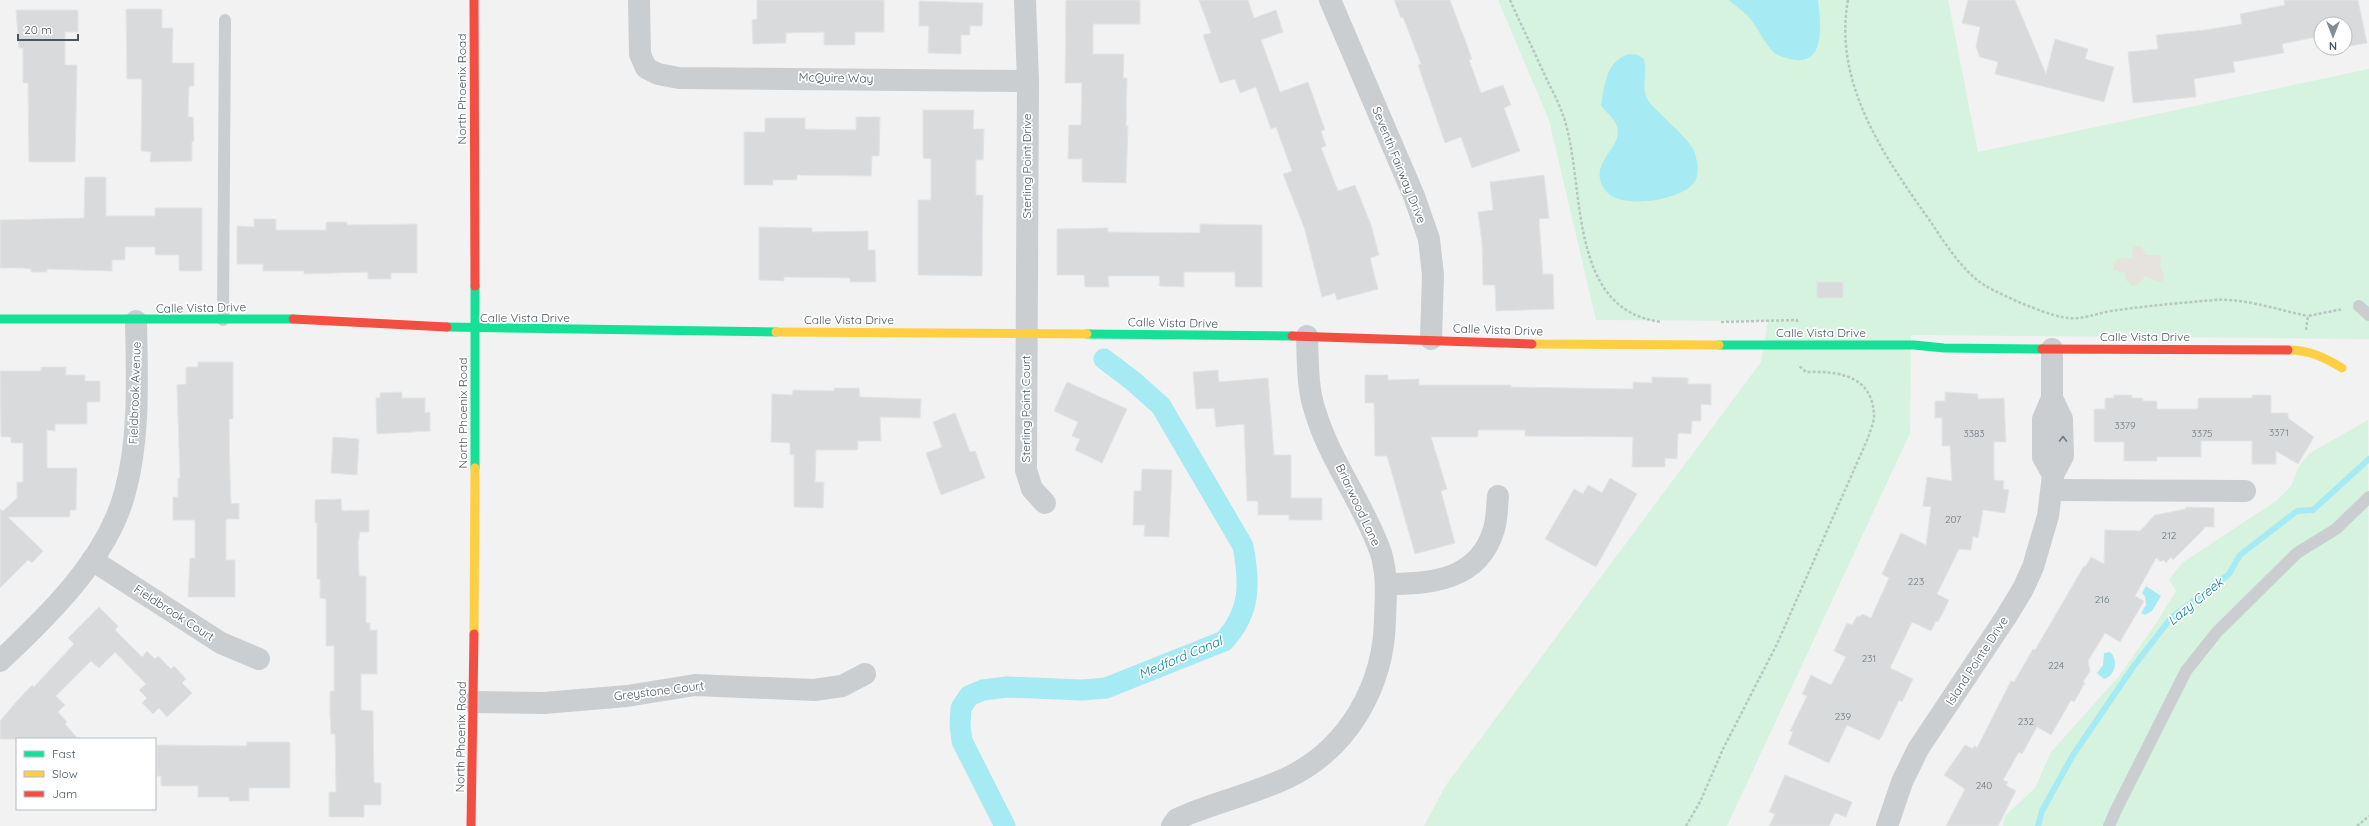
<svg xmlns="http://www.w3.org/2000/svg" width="2369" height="826" font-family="Quicksand,sans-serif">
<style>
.green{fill:#d5f3de}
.sand{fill:#e6e3de}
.water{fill:#a6eaf3}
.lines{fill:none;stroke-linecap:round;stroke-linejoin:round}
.stream{stroke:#a6eaf3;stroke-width:6}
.canal{stroke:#a6eaf3;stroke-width:21}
.building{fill:#d9dadc;stroke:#e3e4e5}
.path{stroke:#b8c7c1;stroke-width:2.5;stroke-dasharray:3 2;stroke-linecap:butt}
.lane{stroke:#caced1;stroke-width:12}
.street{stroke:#caced1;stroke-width:22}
.fast{stroke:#16e098;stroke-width:9}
.slow{stroke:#ffcf43;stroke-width:9}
.jam{stroke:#f24e42;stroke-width:9}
.oneway{stroke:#6e7a82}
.labels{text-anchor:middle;stroke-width:3.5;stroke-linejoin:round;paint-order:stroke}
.number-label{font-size:10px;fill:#6d7880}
.street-label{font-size:12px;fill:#475660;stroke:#fff}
.water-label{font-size:13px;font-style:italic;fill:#047e90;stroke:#fff}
</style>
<rect width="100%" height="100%" fill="#f2f2f2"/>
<g class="green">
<path d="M1498,0H1948L1978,152L2369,69V339L1911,335L1910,433L1727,826H1424L1446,785L1761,362L1768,321L1596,320L1549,120Z"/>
<path d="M2368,420L2369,826H2003L2005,816L2035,788L2051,752L2120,675L2155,625L2176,591L2169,580L2182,563L2276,501L2291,486L2299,466L2310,453Z"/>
</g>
<path class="sand" d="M2141,246L2146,255H2161L2160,266L2164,275L2162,282L2155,281L2145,276L2139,284L2132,286L2126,280L2125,273L2114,270L2113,262L2123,258H2133L2132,250L2134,247Z"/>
<g class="water">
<path d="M1729,0H1818C1820,19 1827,63 1796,60C1790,59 1781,57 1776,54C1766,47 1757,26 1748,16C1742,10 1735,6 1729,0Z"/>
<path d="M1629,54L1638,55L1644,59C1648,77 1640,87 1649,102C1659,114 1686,136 1693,149C1697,157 1700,173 1695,181C1683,201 1620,210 1606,191C1585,163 1624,149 1617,127C1615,118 1605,112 1601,105C1605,84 1606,61 1629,54Z"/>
<path d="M2146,586L2161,596L2152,611L2145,615L2141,613L2146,605L2145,596L2142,593Z"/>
<path d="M2110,652C2119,660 2115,676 2104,679L2097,673L2103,665L2104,653Z"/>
</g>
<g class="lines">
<path class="stream" d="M2038,826L2042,811L2073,755L2133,667L2171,618L2229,574L2240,555L2297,511L2313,510L2369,459"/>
<path class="canal" d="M1005,826L962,741L960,725L961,708L969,696L983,690L1007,687L1082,690L1106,688L1224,641C1251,612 1250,583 1243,546L1161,406L1133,381L1104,359"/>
</g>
<g class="building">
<path d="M757,0H884V32H855V45H824V32L786,33V43L753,44L752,20L757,19Z"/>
<path d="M1066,0H1140V24H1093V54H1124L1123,78H1127L1126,126H1128L1126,183L1082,182V159H1068L1069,125H1081L1082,83H1065Z"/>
<path d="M1199,0H1248L1254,18L1276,10L1283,32L1261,40L1280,92L1308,82L1325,130L1321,131L1326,146L1321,148L1338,191L1355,185L1371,225L1379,255L1370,258L1378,289L1337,300L1335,293L1322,297L1304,227L1283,174L1292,171L1276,127L1271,129L1256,87L1240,93L1235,79L1220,83L1203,35L1211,33Z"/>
<path d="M1394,0H1450L1472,59L1469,60L1481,93L1503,85L1511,105L1504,108L1520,151L1472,168L1461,137L1445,143L1418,65L1421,64L1403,17L1401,18Z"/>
<path d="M1968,0H2015L2046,74L2055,39L2088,49L2085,59L2114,67L2104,102L1995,74L1998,62L1980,57L1976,47L1980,27L1962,23Z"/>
<path d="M2284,0H2358L2367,43L2345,47V24H2321V36L2282,44L2284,53L2233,62L2235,72L2194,79L2196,97L2133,103L2128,52L2158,49L2156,35L2205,30L2242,24L2240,14L2285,5Z"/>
<path d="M919,1L983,3L982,26H970V35H961V54L928,53L929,26H919Z"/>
<path d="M126,9H162V28H173L172,63H194V86H189L188,117H193L194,141H192V161L150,162L151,152L141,151L142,79H127Z"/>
<path d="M16,10H78V32H65V65H77L75,162H29L28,83H23V48H19Z"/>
<path d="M923,110H974L973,129H984L983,160H976V195H983L982,276L918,275V200H931V159L923,158Z"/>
<path d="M856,117H880L879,156H872L871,176L797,175V180H773V185H744V132H765V118H805V129L856,130Z"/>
<path d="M1544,175L1549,218L1539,219L1543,274H1553L1554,309L1496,311L1495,285H1483L1482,243L1478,212L1493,210L1490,182Z"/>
<path d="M85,177H106V216H155V208H202V271H179V255H155V247H125V260H112V271L47,269V272H31V269L22,268H0V220L84,218Z"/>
<path d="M254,219H276V230H326V222H347V225L417,224V273H391V279H368V272L304,274V271H263V264H237V226L254,227Z"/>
<path d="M1200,224L1262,225V287H1235V272H1184V287L1159,286L1160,276H1108L1109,287H1085L1084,275H1057V229L1108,228V232L1200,233Z"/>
<path d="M759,227L812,228V232L868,231V250H875L876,282H850V278L784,277V281L759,280Z"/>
<rect x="1817" y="282" width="26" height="16"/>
<path d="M198,362H233V419H229L230,478L231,504L239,503V519H226V560H235V597H188L190,558H195V520H173V497H178V478H180L177,385L186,384V367H198Z"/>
<path d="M41,367H66V375H85V381H100V402H87V424H55V431L47,430V468H77L76,510H70V517H8L43,551L32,563L28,560L0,588V509L3,511L17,498V482H23V443H11V437H1L0,371H41Z"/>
<path d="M1218,370L1219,382L1268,378L1274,455H1291V498H1322V520H1289V515H1258V501H1247L1244,424L1216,427L1214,408L1196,409L1193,372Z"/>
<path d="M1365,375H1388V380L1419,379V385H1511V387L1633,389V382L1652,383V377L1688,378V384H1711V405L1701,404V421H1692L1691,434L1678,433L1677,459L1665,458V467H1632L1633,437L1525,436V430H1478V437H1431L1447,489L1441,491L1455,543L1415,554L1387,456H1375L1374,403H1365Z"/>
<path d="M1067,382L1127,409L1102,463L1075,450L1080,439L1072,436L1078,422L1054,411Z"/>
<path d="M834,388H859L860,397L921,399L920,418L880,417L881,441H858V450H816L815,482H824L823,508L794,507V455H790V443L771,442L772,394L792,395L793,390L834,391Z"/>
<path d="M402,392V398H425V413L430,412V431L377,434L376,398H380V393Z"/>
<path d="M1945,392L1978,394V399L2004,398L2006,442H1994V480L2004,481L2003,489L2009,490L2005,513L1983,510L1978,538L1973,536L1971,550L1959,549L1937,594L1949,600L1938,622L1936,621L1931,631L1912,622L1890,668L1913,679L1902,702L1899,700L1882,736L1879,740L1847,725L1829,763L1788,744L1793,732L1790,731L1807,696L1802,694L1811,675L1831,685L1846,657L1834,651L1847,623L1852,625L1857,616L1860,617L1862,614L1871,618L1889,578L1882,574L1901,533L1926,545L1931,507L1923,506L1927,477L1952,481L1950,446H1942V418H1935V401H1945Z"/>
<path d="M2114,395H2132V398H2143V401H2157V409H2198V398H2252V395H2271V413H2288V418L2314,437L2298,464L2276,451V464H2252V441H2201V457H2157V461H2124V442H2094V409H2105V398H2114Z"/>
<path d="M955,413L970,452L975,451L985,478L941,495L926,453L942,447L933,422Z"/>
<path d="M333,437L359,439L357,475L331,473Z"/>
<path d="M1142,469L1172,470L1169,537L1144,536L1145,525H1133L1134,491H1141Z"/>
<path d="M1610,478L1637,494L1596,567L1545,539L1574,489L1583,494L1588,485L1602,493Z"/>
<path d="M341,499L342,511L369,510V532H360L358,543L359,576H366V623H370V630H377V674H361V710L373,711L374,783H381V805H364V817H329V792H336L335,734H331L330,714V691H334V646H326V599L320,598V579H317V523H315V500Z"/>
<path d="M2186,507L2214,508V527H2204V529L2173,560L2171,557L2166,563L2163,560L2161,562L2156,558L2135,596L2144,601L2120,642L2105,633L2088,661L2090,671L2083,682L2085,683L2074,702L2071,700L2051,735L2037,727L2022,754L2019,752L2003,780L2008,782L2006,785L2016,791L1998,826H1946L1965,789L1944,775L1965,745L1973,749L1974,746L1977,748L2011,681L2014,682L2033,649L2035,650L2084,566L2085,567L2091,557L2104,564L2105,530L2140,531L2155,515L2186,509Z"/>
<path d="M99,607L118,626L115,630L142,657L147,651L155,659L158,656L171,669L174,666L186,679L182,683L192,693L167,717L159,708L153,714L142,703L147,698L139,690L146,684L115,652L99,668L91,661L56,696L65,705L58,712L67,722L65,724L78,739H0V721L17,701L32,685L34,687L74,644L68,638Z"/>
<path d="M247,742H290V788H249V801H229V797H198V786H161V776H157V745L247,746Z"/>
<path d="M1785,775L1852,802L1846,817L1835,813L1829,826H1769L1775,814L1769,812Z"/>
</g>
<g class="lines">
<g class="path">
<path d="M1510,0C1522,27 1535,53 1547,80C1553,92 1560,105 1564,118C1586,185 1566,311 1662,322"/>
<path d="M1848,0C1833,82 1883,155 1928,218C1943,240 1957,263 1977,280C1992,292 2044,314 2062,317C2080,321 2094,314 2111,311C2145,306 2180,303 2214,300C2245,298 2278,310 2308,316"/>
<path d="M1721,322L1797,320V324"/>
<path d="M2306,330L2308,316L2343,309"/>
<path d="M1686,826L1700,802L1723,749L1777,644L1868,438C1870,431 1874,423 1874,416C1873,375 1838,371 1806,372L1798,365"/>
<path d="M2357,826L2369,816"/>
</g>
<g class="lane">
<path d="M2359,306L2369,315"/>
<path d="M223,320L225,20"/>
<path d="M2109,826L2116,810L2186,671L2217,632L2297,553L2336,529L2369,497"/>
</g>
<g class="street">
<path d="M639,0L640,54L646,68L658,74L679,78L1028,81"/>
<path d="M1025,0L1028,81L1026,470L1032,489L1045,503"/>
<path d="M1330,0L1414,196L1429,239L1433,275L1431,339"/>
<path d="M2052,349V398L2043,419V457L2053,475"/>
<path d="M2052,490L2245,491"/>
<path d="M92,560L221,643L259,659"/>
<path d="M1386,584C1430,584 1479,581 1494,529C1497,519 1497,506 1498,496"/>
<path d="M0,661C48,616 108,558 125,492C140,437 137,377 136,321"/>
<path d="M473,702L544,703L627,696L695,685L814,690L842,686L865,674"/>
<path d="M1172,826L1177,819L1191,813C1222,801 1257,792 1287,778C1348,749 1384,686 1385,619C1386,595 1388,568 1378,545C1360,499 1329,458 1315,411C1307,387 1308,361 1307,336"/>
<path d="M1887,826L1902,782L1918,749L2006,617L2023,589L2033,567L2048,516L2053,475L2063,456L2062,419L2052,398"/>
</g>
<g class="fast">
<path d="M475,286V468"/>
<path d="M0,319H293"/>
<path d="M447,327L776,332"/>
<path d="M1087,334L1292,336"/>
<path d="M1719,345H1914L1944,348L2042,349"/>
</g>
<g class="slow">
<path d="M776,332L1087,334"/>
<path d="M1532,344L1719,345"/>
<path d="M2288,350C2309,350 2324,357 2342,368"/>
<path d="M474,634L475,468"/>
</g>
<g class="jam">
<path d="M474,0L475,286"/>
<path d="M293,319L447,327"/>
<path d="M1292,336L1532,344"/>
<path d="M2042,349L2288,350"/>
<path d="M471,826L474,634"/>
</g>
</g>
<defs><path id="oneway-chevron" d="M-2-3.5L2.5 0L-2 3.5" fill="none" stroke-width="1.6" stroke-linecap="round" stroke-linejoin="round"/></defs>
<use class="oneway" href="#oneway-chevron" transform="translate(2063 439) rotate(-90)"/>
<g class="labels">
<g class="number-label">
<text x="2125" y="429">3379</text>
<text x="2279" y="436">3371</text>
<text x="1974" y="437">3383</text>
<text x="2202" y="437">3375</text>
<text x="1953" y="523">207</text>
<text x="2169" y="539">212</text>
<text x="1916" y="585">223</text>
<text x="2102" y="603">216</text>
<text x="1869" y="662">231</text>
<text x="2056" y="669">224</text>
<text x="1843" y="720">239</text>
<text x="2026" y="725">232</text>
<text x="1984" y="789">240</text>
</g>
<g class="street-label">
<text transform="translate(836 78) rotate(1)" y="4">McQuire Way</text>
<text transform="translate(462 89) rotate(-90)" y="4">North Phoenix Road</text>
<text transform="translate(1399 165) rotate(68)" y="4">Seventh Fairway Drive</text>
<text transform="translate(1027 166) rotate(-90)" y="4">Sterling Point Drive</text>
<text transform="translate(201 308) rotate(-1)" y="4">Calle Vista Drive</text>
<text x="525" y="322">Calle Vista Drive</text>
<text x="849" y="324">Calle Vista Drive</text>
<text transform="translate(1173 323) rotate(1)" y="4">Calle Vista Drive</text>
<text transform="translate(1498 330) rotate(2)" y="4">Calle Vista Drive</text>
<text x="1821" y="337">Calle Vista Drive</text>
<text x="2145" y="341">Calle Vista Drive</text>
<text transform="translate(135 393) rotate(-88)" y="4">Fieldbrook Avenue</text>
<text transform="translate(1026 409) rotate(-90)" y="4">Sterling Point Court</text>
<text transform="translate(463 413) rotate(-90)" y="4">North Phoenix Road</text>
<text transform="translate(1358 505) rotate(65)" y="4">Briarwood Lane</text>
<text transform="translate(174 613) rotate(33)" y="4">Fieldbrook Court</text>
<text transform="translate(1977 661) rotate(-57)" y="4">Island Pointe Drive</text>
<text transform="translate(659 691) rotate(-7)" y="4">Greystone Court</text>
<text transform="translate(461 737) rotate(-89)" y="4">North Phoenix Road</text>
</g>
<g class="water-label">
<text transform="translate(2195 601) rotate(-39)" y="5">Lazy Creek</text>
<text transform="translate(1180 657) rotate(-23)" y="5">Medford Canal</text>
</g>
</g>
<rect x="16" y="738" width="140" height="72" fill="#ffffff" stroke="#b5bbbf"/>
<rect x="24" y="751" width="20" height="6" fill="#16e098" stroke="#b5bbbf"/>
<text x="52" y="758" font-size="12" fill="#475660">Fast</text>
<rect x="24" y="771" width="20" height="6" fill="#ffcf43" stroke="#b5bbbf"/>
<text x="52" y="778" font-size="12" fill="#475660">Slow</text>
<rect x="24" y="791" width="20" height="6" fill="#f24e42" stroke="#b5bbbf"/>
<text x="52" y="798" font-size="12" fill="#475660">Jam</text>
<g transform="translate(2333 36) rotate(180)"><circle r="19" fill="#ffffff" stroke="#b5bbbf"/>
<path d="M0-3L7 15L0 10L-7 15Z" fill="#838d93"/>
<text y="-6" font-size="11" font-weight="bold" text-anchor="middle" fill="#475660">N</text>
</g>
<path d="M18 34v6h60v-6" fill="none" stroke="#475660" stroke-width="2"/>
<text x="24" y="34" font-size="12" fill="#475660" stroke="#ffffff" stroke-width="3" paint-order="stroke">20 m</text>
</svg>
